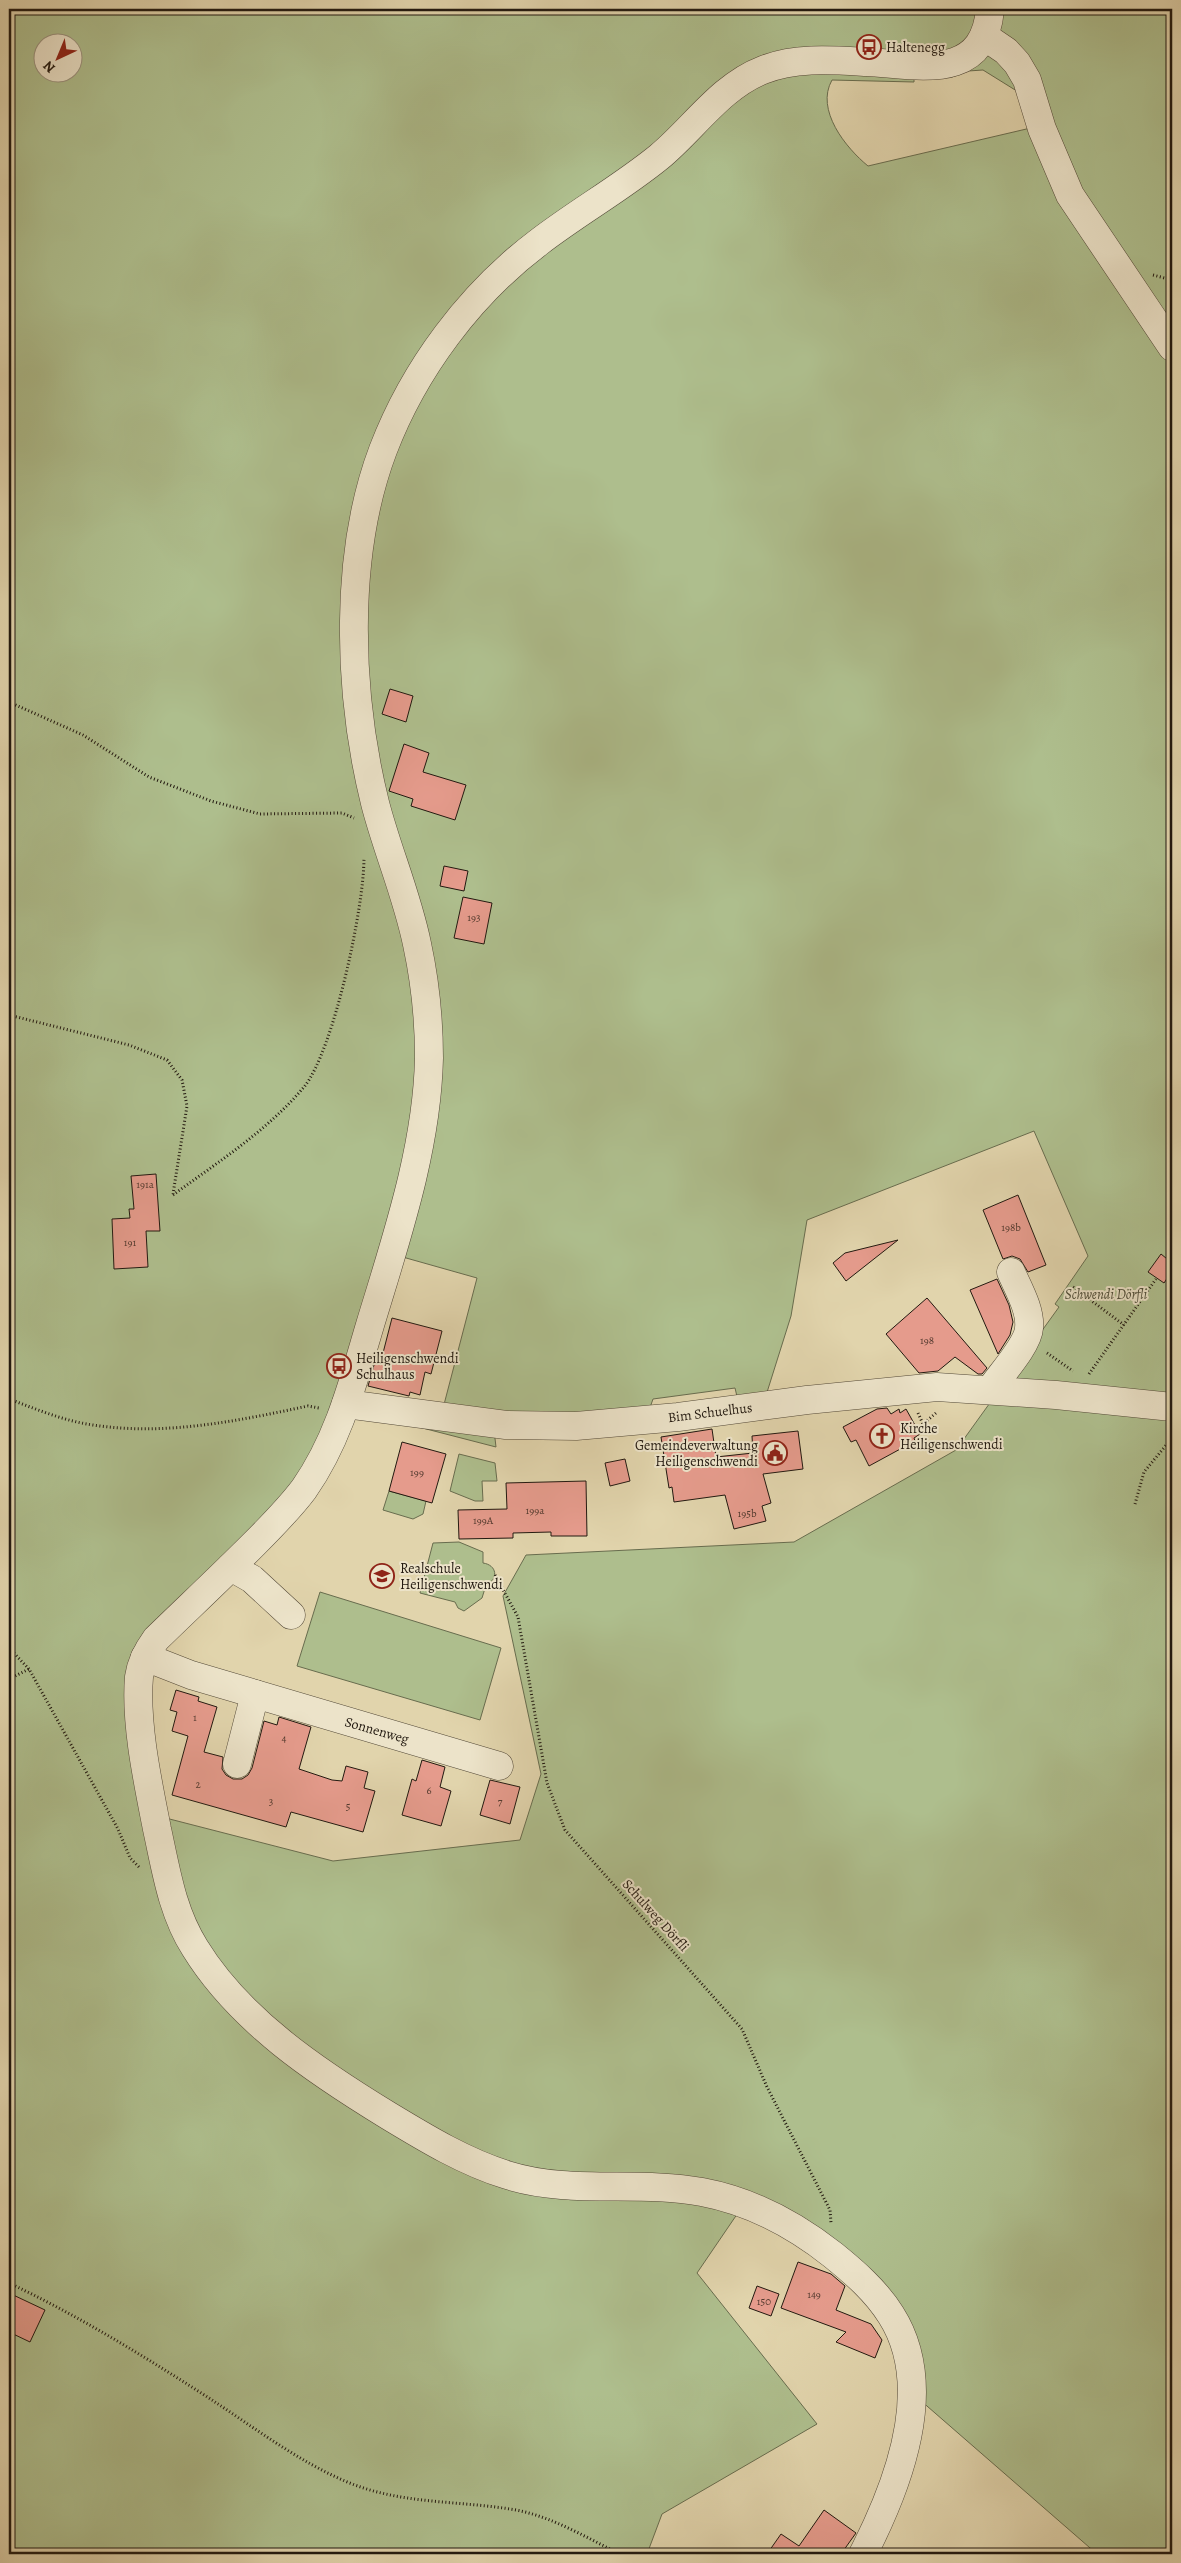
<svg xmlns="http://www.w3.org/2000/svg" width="1181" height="2563" font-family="Alegreya,serif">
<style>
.green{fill:#aebe8d;stroke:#686c4e;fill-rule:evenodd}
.building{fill:#e59b8c;stroke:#221910}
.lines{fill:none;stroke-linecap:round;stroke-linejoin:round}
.minor-casing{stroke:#524837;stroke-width:29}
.path{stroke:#221910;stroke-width:3;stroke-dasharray:1 2.5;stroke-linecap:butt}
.minor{stroke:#ece3c9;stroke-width:28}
.labels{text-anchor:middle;stroke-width:4;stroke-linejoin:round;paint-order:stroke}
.number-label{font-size:11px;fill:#533a2f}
.poi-label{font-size:14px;fill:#221910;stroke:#ece3c9;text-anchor:start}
.park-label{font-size:14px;font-style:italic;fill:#4c4b36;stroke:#ece3c9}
.street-label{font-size:14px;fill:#221910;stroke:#ece3c9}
</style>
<rect width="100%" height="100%" fill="#e1d4ac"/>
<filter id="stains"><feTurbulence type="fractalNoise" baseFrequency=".004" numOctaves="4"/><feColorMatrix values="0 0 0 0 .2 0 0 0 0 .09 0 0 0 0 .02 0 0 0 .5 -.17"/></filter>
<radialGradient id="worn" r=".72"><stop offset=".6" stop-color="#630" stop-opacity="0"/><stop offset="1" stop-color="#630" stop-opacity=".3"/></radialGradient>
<g class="green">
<path d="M9,9H1172V2554H1097L912,2393L892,2316L744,2204L697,2273L817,2424L662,2514L647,2554H9ZM42,42H72V72H42ZM983,70L1020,93L1035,127L868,166C846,148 815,110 832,80L914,82V77H952L968,71ZM1034,1131L1088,1256L1055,1304L1059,1307L956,1450L794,1542L526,1555L503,1596L541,1774L520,1840L333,1861L154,1815L149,1649L331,1445L392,1254L477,1278L441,1416L646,1419L653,1399L735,1388L740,1409L763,1405L791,1316L807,1220Z"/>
<path d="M407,1424L494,1430L496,1447Z"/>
<path d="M459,1454L495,1463L497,1481H482L483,1501H475L450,1491Z"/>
<path d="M389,1491L426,1501L423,1514L413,1519L383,1510Z"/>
<path d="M459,1542L483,1552V1563C497,1565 499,1579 486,1585L482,1598L464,1611L458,1608L455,1602L420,1593L433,1543Z"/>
<path d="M320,1592L501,1648L480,1720L297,1666Z"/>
</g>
<g class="building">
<path d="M390,689L413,696L406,722L382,714Z"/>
<path d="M404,744L429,753L423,772L466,785L455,820L411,806L413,799L389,791Z"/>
<path d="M444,866L468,871L464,891L440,886Z"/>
<path d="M463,897L492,903L484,944L454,938Z"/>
<path d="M156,1174L160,1231H146L148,1267L114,1269L112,1219L130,1218L129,1209H134L131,1176Z"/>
<path d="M1018,1195L1046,1265L1028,1272L1020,1259L1012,1256L1003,1259L983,1210Z"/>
<path d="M898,1240L846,1281L833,1263L845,1253Z"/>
<path d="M1161,1254L1172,1263V1271L1164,1283L1148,1272Z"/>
<path d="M997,1279L1009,1305L1013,1322L1010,1335L998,1354L970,1290Z"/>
<path d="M927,1298L987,1368L982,1374H978L955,1357L938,1371L919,1373L886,1334Z"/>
<path d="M392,1318L442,1331L431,1374L425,1372L420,1395L410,1392L409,1396L368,1386L378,1351L383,1353Z"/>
<path d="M338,1355L344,1357L339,1374L333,1372Z"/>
<path d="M887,1408L891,1414L899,1409L900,1413L906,1409L920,1434L914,1438L915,1441L869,1466L856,1440L851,1442L843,1427L877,1409Z"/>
<path d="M712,1429L716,1457L753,1453L752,1436L798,1431L803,1469L763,1474L771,1503L762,1506L766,1521L734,1529L725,1495L674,1502L672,1487L669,1488L661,1437Z"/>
<path d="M402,1442L446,1454L432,1503L389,1491Z"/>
<path d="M625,1459L630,1481L610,1486L605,1463Z"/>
<path d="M586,1481L587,1536H551V1532L513,1533V1538L459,1539L458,1510L507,1509L506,1483Z"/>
<path d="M176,1690L199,1697L198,1701L217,1707L204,1752L223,1757L222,1769L226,1775L233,1779H242L248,1775L252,1768L264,1721L277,1725L279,1717L311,1727L299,1769L332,1780L342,1781L346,1766L368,1772L364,1788L375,1791L363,1832L291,1812L286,1827L172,1795L188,1736L172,1731L177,1712L170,1710Z"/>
<path d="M422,1760L445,1767L440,1787L451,1791L441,1826L402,1815L412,1779L416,1781Z"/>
<path d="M490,1780L520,1787L510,1824L480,1815Z"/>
<path d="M798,2262L831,2274L845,2286L836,2310L871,2324L882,2340L875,2358L836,2342L846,2332L781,2308Z"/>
<path d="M757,2286L779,2294L771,2316L749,2308Z"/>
<path d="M9,2293L45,2310L30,2342L9,2332Z"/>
<path d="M824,2510L856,2533L841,2554H767L781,2534L799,2546Z"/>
</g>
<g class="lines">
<defs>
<g id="minor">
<path d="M984,36L1006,51L1017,63L1027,80L1042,129L1070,195L1172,347"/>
<path d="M990,1390C1000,1375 1028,1345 1029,1328C1031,1310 1018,1288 1011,1272"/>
<path d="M346,1404L506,1425L576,1426L678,1417L807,1400L937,1387L1056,1395L1172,1407"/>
<path d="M231,1567L252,1579L291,1615"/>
<path d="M145,1657L191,1675L499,1766"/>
<path d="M237,1764L255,1694"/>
<path d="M863,2554C898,2486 937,2387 891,2315C876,2291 854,2272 833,2255C795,2225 750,2201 702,2192C637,2180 571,2195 507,2175C465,2162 427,2139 389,2116C317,2072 240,2021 195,1948C172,1912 166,1870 157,1829C148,1783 135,1724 139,1677C141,1662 148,1650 156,1639C189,1607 222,1576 254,1544C272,1526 289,1509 304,1489C339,1439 353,1382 370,1325C396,1239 427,1149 429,1058C429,1021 425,981 417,944C407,895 387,850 375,803C348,694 343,556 383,450C414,369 470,294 539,242C578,212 621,188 659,157C693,129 721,86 763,70C795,57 832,60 867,62C919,65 984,82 990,9"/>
</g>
</defs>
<use href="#minor" class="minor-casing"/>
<g class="path">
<path d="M1153,275L1172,280"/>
<path d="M9,702L83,735L149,777L211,801L260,814L342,813L354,818"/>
<path d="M9,1015L129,1045L167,1060L182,1080L187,1106L173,1194"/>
<path d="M173,1195C218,1162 267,1131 304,1087C334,1050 364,907 364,858"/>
<path d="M1073,1287L1124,1325"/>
<path d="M1047,1353L1073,1371"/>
<path d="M1089,1374L1156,1279"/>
<path d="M9,1399C36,1409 64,1421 93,1425C166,1436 237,1421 308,1406L319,1408"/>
<path d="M918,1413L923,1424L936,1413"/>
<path d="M1135,1504L1144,1472L1172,1438"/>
<path d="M495,1575L518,1617L547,1783L565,1830L742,2029L767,2087L830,2210L831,2223"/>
<path d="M9,1648L29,1669"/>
<path d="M9,1679L29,1669L118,1829L130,1858L139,1867"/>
<path d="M9,2283C79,2316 147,2358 212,2400C253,2427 300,2462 345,2481C400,2505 458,2500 516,2510C553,2517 587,2538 620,2554"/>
</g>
<use href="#minor" class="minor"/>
</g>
<defs>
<symbol id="bus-ring" viewBox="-11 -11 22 22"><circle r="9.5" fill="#ece3c9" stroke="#8f2418" stroke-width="1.5"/><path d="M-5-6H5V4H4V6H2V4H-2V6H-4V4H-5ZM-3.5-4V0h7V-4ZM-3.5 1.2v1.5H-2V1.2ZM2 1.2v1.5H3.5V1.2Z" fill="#8f2418"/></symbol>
<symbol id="church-ring" viewBox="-11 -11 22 22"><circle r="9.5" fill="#ece3c9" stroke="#8f2418" stroke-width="1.5"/><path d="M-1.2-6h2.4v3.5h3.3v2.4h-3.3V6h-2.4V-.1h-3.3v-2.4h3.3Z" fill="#8f2418"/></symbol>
<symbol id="civic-ring" viewBox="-11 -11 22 22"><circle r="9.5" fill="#ece3c9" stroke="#8f2418" stroke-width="1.5"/><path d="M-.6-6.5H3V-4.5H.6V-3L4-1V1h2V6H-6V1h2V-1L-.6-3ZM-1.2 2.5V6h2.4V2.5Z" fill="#8f2418"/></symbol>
<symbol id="school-ring" viewBox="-11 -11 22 22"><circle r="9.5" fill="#ece3c9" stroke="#8f2418" stroke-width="1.5"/><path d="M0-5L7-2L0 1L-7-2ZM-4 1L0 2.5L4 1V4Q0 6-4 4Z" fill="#8f2418"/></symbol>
</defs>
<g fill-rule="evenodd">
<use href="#bus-ring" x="855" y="33" width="28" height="28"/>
<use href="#bus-ring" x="325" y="1352" width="28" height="28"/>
<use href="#church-ring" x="868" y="1422" width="28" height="28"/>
<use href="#civic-ring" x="761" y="1439" width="28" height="28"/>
<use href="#school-ring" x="368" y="1562" width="28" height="28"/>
</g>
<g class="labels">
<g class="number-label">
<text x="474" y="921">193</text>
<text x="145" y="1188">191a</text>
<text x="1011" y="1231">198b</text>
<text x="130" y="1246">191</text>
<text x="927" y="1344">198</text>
<text x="417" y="1476">199</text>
<text x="535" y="1514">199a</text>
<text x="747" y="1517">195b</text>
<text x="483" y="1524">199A</text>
<text x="195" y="1721">1</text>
<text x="284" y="1742">4</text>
<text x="198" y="1788">2</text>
<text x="429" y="1794">6</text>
<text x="271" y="1805">3</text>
<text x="500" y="1805">7</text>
<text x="348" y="1810">5</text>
<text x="814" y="2298">149</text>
<text x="764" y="2305">150</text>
</g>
<g class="poi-label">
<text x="886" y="52">Haltenegg</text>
<text x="356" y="1363">Heiligenschwendi<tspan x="356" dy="16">Schulhaus</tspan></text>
<text x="900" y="1433">Kirche<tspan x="900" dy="16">Heiligenschwendi</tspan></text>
<text x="758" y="1450" text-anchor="end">Gemeindeverwaltung<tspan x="758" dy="16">Heiligenschwendi</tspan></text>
<text x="400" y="1573">Realschule<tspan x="400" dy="16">Heiligenschwendi</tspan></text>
</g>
<g class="park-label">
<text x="1106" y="1299">Schwendi Dörfli</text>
</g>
<g class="street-label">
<text transform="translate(710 1412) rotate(-7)" y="5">Bim Schuelhus</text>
<text transform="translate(377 1730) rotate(16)" y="5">Sonnenweg</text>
<text transform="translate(656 1915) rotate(48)" y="5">Schulweg Dörfli</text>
</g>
</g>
<rect width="1181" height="2563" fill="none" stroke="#e1d4ac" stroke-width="30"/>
<rect x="10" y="10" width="1161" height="2543" fill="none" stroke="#221910" stroke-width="2.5"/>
<rect x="15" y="15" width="1151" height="2533" fill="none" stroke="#221910"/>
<g transform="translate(58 58) rotate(224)"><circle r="24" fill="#ece3c9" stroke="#9b927f"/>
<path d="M0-4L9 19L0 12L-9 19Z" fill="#8f2418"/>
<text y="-8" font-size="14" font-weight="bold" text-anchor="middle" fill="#221910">N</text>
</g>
<rect width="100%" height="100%" filter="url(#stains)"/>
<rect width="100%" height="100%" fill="url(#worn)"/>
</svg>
